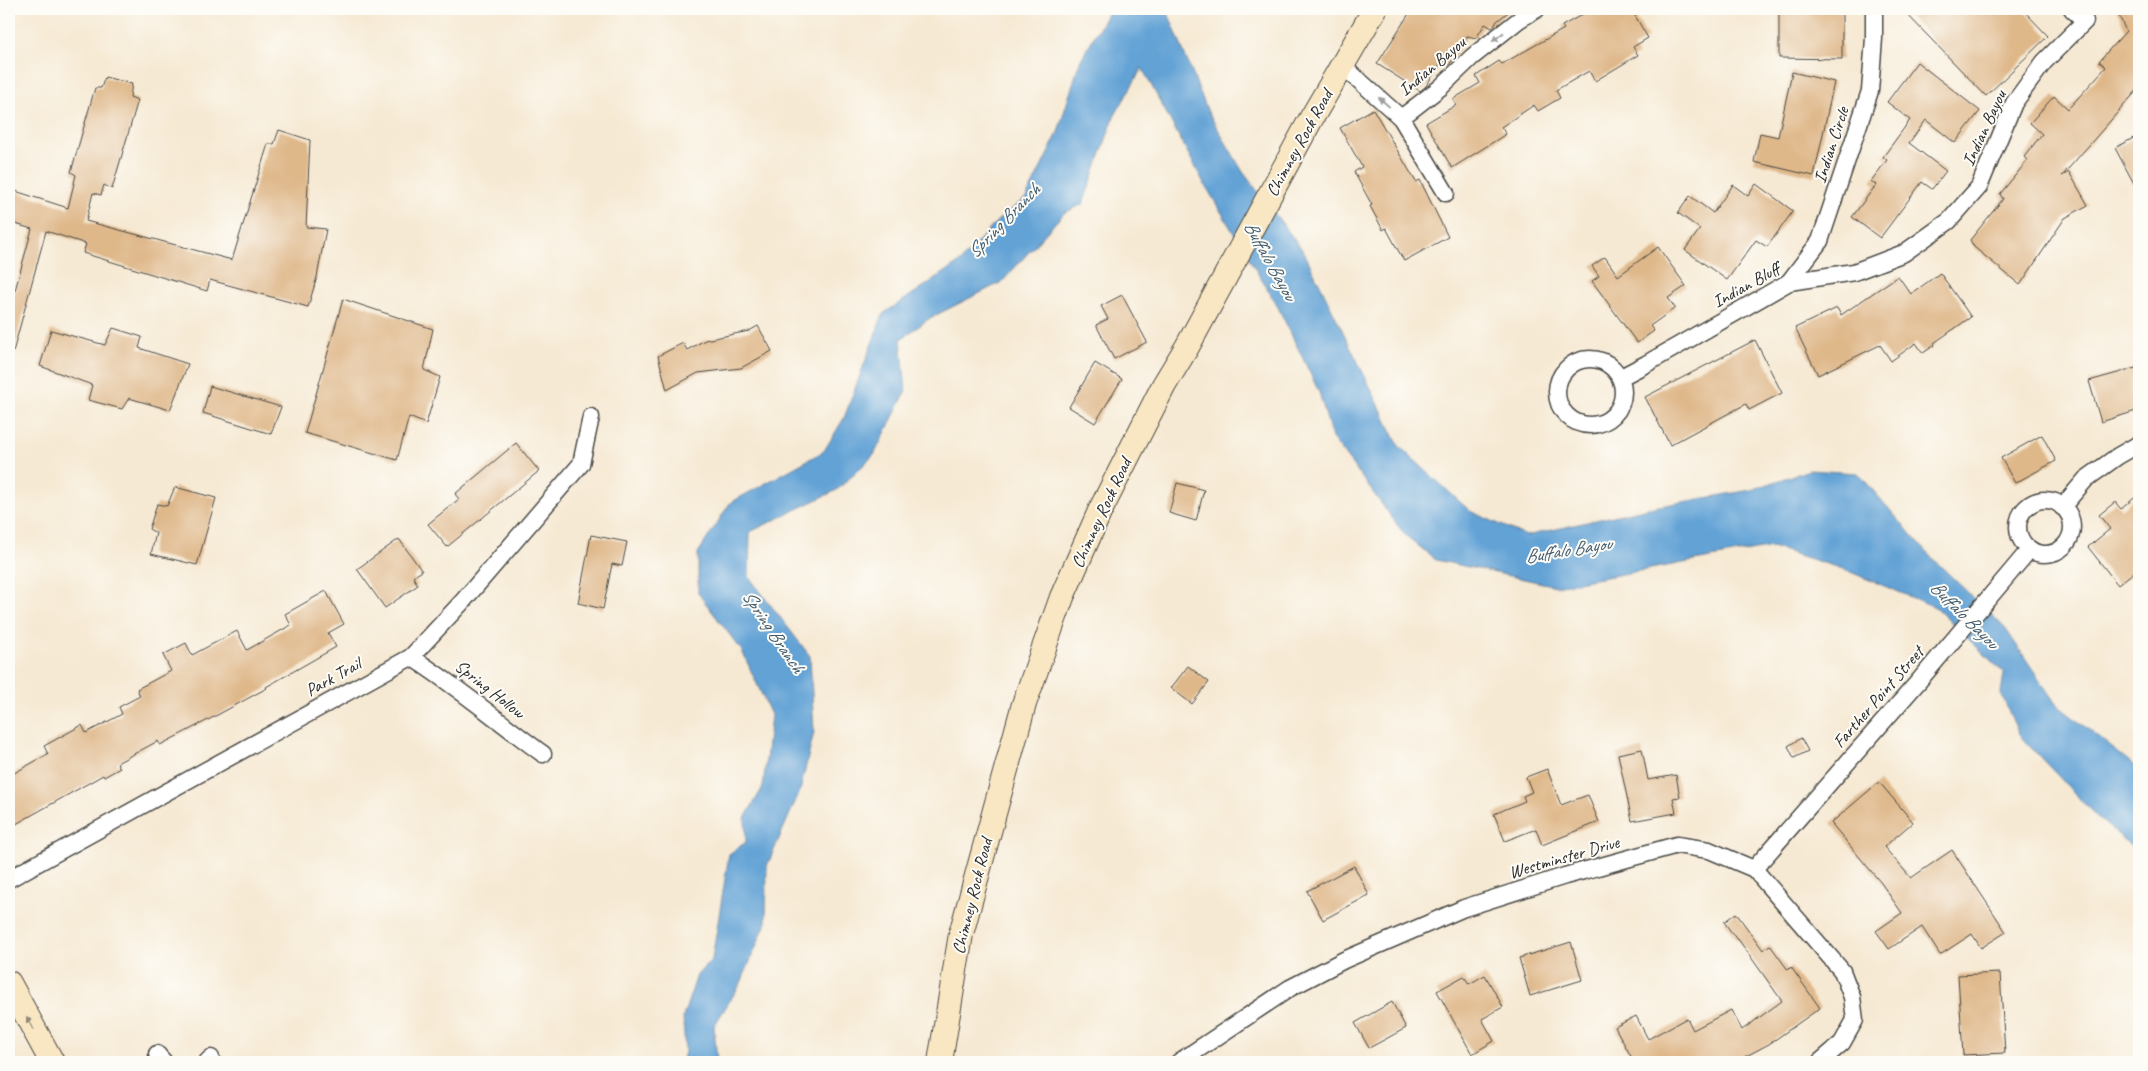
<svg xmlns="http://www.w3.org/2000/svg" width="2148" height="1071" font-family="Caveat,sans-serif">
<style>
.water{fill:#62a2d5;stroke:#466680}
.building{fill:#dfb88a}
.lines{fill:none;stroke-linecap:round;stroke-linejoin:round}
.street-casing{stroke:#494844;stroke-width:19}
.secondary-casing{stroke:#494844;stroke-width:26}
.street{stroke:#fff;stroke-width:16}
.secondary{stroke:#f9e7c3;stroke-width:24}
.oneway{fill:#a0a0a0}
.oneway2{fill:#928977}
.labels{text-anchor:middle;stroke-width:4;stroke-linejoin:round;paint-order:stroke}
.street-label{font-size:18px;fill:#2b2b2b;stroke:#fdfcf7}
.water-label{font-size:19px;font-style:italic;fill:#415b6f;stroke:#fdfcf7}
</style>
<rect width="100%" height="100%" fill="#fdfcf7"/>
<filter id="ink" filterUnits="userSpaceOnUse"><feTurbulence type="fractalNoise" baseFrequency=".02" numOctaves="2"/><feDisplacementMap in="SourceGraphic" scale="10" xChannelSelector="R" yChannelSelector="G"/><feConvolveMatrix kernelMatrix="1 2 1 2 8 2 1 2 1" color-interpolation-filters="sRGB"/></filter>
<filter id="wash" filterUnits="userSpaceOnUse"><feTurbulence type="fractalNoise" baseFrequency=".0096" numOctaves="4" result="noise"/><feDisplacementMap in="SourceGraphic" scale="20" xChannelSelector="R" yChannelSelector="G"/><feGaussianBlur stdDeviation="1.12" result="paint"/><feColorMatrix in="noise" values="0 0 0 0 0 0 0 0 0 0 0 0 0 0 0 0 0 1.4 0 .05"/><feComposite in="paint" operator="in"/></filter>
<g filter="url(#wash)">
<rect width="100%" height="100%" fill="#f6e9d3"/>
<path class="water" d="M1110,9H1169L1168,13L1208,112L1243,172L1304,252L1399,446L1470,511L1526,536L1648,508L1751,490L1809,470L1858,473L1929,555L2005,628L2056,704L2139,769V852L2097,817L2019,735L2001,693L2004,673L1935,607L1843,569L1772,547L1556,586L1436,560L1405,535L1332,438L1319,392L1278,307L1205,185L1142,68L1114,117L1083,204L1064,213L1002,282L930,318L901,339L906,391L874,455L837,490L750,532L749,577L810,656L814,732L800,791L767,866L766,923L741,983L714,1026L717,1062H682L685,1052L683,1017L697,975L712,959L729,854L746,842L745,818L763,787L771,715L742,651L698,593V553L730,503L824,451L844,418L883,314L960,262L998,220L1026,198L1057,135L1080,61Z"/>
<g id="blocks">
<g class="building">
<path d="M1412,9H1512L1497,21L1492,28L1485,24L1476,38L1467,36L1449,65L1442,61L1426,86L1420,91L1377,64Z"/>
<path d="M1592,9H1612L1616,15L1626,9H1631L1648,38L1633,47L1638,55L1595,81L1589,71L1556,90L1560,98L1538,111L1534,105L1501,127L1506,134L1452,168L1426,123L1456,105L1453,99L1480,83L1476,76L1499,61L1502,64L1564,29L1562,26Z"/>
<path d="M1779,9H1842V59L1779,58Z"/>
<path d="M1902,9H2022L2048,36L1986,96Z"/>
<path d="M2116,9H2139V88L2062,176L2069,172L2088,205L2065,218L2020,285L1974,247L1970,240L2003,199L2000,194L2028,160L2024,157L2042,134L2030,123L2054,96L2068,109L2106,67L2099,61L2126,31Z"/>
<path d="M1917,62L1980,111L1955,143L1926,120L1909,143L1946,171L1932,189L1922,182L1880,238L1852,217L1876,185L1871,181L1887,160L1883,157L1910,120L1887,102Z"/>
<path d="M1792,72L1834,82L1814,176L1754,162L1760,133L1778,137Z"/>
<path d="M105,77L132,84L130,97L138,100L112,189L104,185L101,195L93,193L86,221L232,260L268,144H274L279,130L310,140L306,227L326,229L317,277L308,307L210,280L207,291L83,253L86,244L46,231L13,352L9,351V312L32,229L9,222V189L68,208L76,175L71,172L95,88H101Z"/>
<path d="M1373,109L1416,182L1420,180L1448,237L1404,261L1386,228L1383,230L1370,206L1372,205L1354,172L1362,167L1340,128Z"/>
<path d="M2139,135V193L2115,148Z"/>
<path d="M1756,184L1793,211L1767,247L1756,240L1727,280L1685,250L1700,229L1678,213L1690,196L1713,213L1733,185L1748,196Z"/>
<path d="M1658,247L1686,286L1668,298L1675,308L1650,326L1654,331L1637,343L1592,281L1599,276L1592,266L1605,257L1618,276Z"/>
<path d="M1940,273L1971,317L1934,343L1935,345L1923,353L1916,343L1891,361L1880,345L1818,375L1795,328L1837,308L1841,315L1898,276L1911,294Z"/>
<path d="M1122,295L1147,342L1114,359L1096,325L1108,319L1101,306Z"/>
<path d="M343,299L433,329L424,370L440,377L426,424L409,417L397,460L305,433Z"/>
<path d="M758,326L772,351L741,368L698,373L667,390L658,356L683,343L687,350L705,340L749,331Z"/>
<path d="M113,328L142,337L139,348L188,364L170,410L129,398L122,409L88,400L92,385L40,366L51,330L105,345Z"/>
<path d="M1755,340L1782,393L1749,410L1746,404L1670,445L1645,397Z"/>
<path d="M1095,363L1122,379L1095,423L1069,407Z"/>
<path d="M2139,367V410L2101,422L2089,381Z"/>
<path d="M210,386L281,407L271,434L203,413Z"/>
<path d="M2042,435L2056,461L2015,483L2001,458Z"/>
<path d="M516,443L539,471L447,547L428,524L459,499L455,494Z"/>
<path d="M1177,483L1204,490L1196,521L1169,513Z"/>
<path d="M175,487L216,498L197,565L151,554L156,533L149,529L157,504L167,506Z"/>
<path d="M2139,494V568L2118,585L2088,547L2110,529L2099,515L2115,502L2121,509Z"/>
<path d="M591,535L627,542L622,566L612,564L603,609L578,603Z"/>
<path d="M399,539L422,571L413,577L418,585L385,608L357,569Z"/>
<path d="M326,591L344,624L328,633L336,647L266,687L267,688L210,719L160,745L158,741L117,763L120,768L104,777L103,775L9,828V776L48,754L44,746L82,725L86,733L122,714L119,707L140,696L137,689L171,671L163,655L186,643L192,655L237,631L247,650L291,625L285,614Z"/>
<path d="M1188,666L1209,682L1192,704L1171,688Z"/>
<path d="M1801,738L1808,751L1794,758L1788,746Z"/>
<path d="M1642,749L1648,780L1676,775L1680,797L1673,798L1676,813L1632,821L1618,754Z"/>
<path d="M1547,769L1561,805L1588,795L1599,822L1542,845L1536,829L1505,841L1494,814L1525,801L1523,796L1532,792L1526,777Z"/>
<path d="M1879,782L1913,822L1884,847L1911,878L1952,850L2006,932L1981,948L1972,934L1940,955L1922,927L1889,949L1876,931L1902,913L1881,883L1831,823Z"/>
<path d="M1354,866L1369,895L1323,920L1307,891Z"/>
<path d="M1736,913L1763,950L1770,945L1788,970L1791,967L1820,1008L1769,1044L1735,1062H1634L1615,1027L1636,1016L1648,1039L1687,1018L1693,1030L1731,1010L1742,1030L1782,1001L1738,939L1737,940L1724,922Z"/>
<path d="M1571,942L1582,980L1530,996L1519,958Z"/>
<path d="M2000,973L2005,1053L1963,1055L1958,975Z"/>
<path d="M1485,975L1503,1007L1482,1019L1494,1041L1472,1054L1437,991L1464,976L1469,984Z"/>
<path d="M1392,1002L1406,1028L1369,1048L1355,1023Z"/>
</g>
</g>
</g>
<g filter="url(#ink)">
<use href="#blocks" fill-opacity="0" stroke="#494844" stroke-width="1"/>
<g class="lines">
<defs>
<g id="street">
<path d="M1343,66L1401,118L1446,193"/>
<path d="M1401,118L1441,87L1472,57L1520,19L1537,9"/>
<path d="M1789,282L1820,241L1870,91L1874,38V9"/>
<circle cx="1590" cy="392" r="33"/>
<path d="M1621,377L1646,364L1789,282L1854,272L1904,253L1949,221L1979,187L2014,103L2044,62L2085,21L2072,9"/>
<circle cx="2045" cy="527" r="27"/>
<path d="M2062,507L2086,479L2118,456L2139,444"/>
<path d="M411,657C457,686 499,722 543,754"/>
<path d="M1754,869L1918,682L2030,549"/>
<path d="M9,879L411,657L463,601L581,464L591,417"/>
<path d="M157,1054L164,1062"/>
<path d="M207,1062L211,1058"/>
<path d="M1179,1062L1290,988L1344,960L1464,908L1565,876L1677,845L1709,850L1754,869L1842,971L1852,997L1855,1020L1842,1043L1820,1062"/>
</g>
<g id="secondary">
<path d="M9,983L52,1062"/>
<path d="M940,1062L961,934L1024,704L1062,597L1100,511L1164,385L1187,347L1311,119L1375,9"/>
</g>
</defs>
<use href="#street" class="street-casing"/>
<use href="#secondary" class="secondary-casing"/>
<use href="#street" class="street"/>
<use href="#secondary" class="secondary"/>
</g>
<defs><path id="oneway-solid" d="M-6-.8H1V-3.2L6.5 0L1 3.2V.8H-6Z" transform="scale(1.25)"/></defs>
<g class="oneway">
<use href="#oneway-solid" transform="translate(1498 37) rotate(142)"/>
<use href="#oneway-solid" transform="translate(1384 102) rotate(-139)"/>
</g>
<use class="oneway2" href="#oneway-solid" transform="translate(30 1023) rotate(-118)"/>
</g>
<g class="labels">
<g class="street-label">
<text transform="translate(1432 66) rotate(-40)" y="6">Indian Bayou</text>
<text transform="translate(1984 128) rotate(-65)" y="6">Indian Bayou</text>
<text transform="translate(1299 143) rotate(-61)" y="6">Chimney Rock Road</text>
<text transform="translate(1831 145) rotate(-72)" y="6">Indian Circle</text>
<text transform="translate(1746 285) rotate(-29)" y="6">Indian Bluff</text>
<text transform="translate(1101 513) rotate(-65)" y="6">Chimney Rock Road</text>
<text transform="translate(333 677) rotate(-29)" y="6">Park Trail</text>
<text transform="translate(490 689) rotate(38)" y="6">Spring Hollow</text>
<text transform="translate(1878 697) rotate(-49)" y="6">Farther Point Street</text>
<text transform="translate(1564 857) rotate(-16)" y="6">Westminster Drive</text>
<text transform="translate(972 896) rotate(-76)" y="6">Chimney Rock Road</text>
</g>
<g class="water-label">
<text transform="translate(1003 220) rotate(-46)" y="7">Spring Branch</text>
<text transform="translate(1271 260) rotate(61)" y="7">Buffalo Bayou</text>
<text transform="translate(1568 549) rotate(-9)" y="7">Buffalo Bayou</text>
<text transform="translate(1965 614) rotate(45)" y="7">Buffalo Bayou</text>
<text transform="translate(774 631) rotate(56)" y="7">Spring Branch</text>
</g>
</g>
<rect width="2148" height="1071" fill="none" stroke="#fdfcf7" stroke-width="30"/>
</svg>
